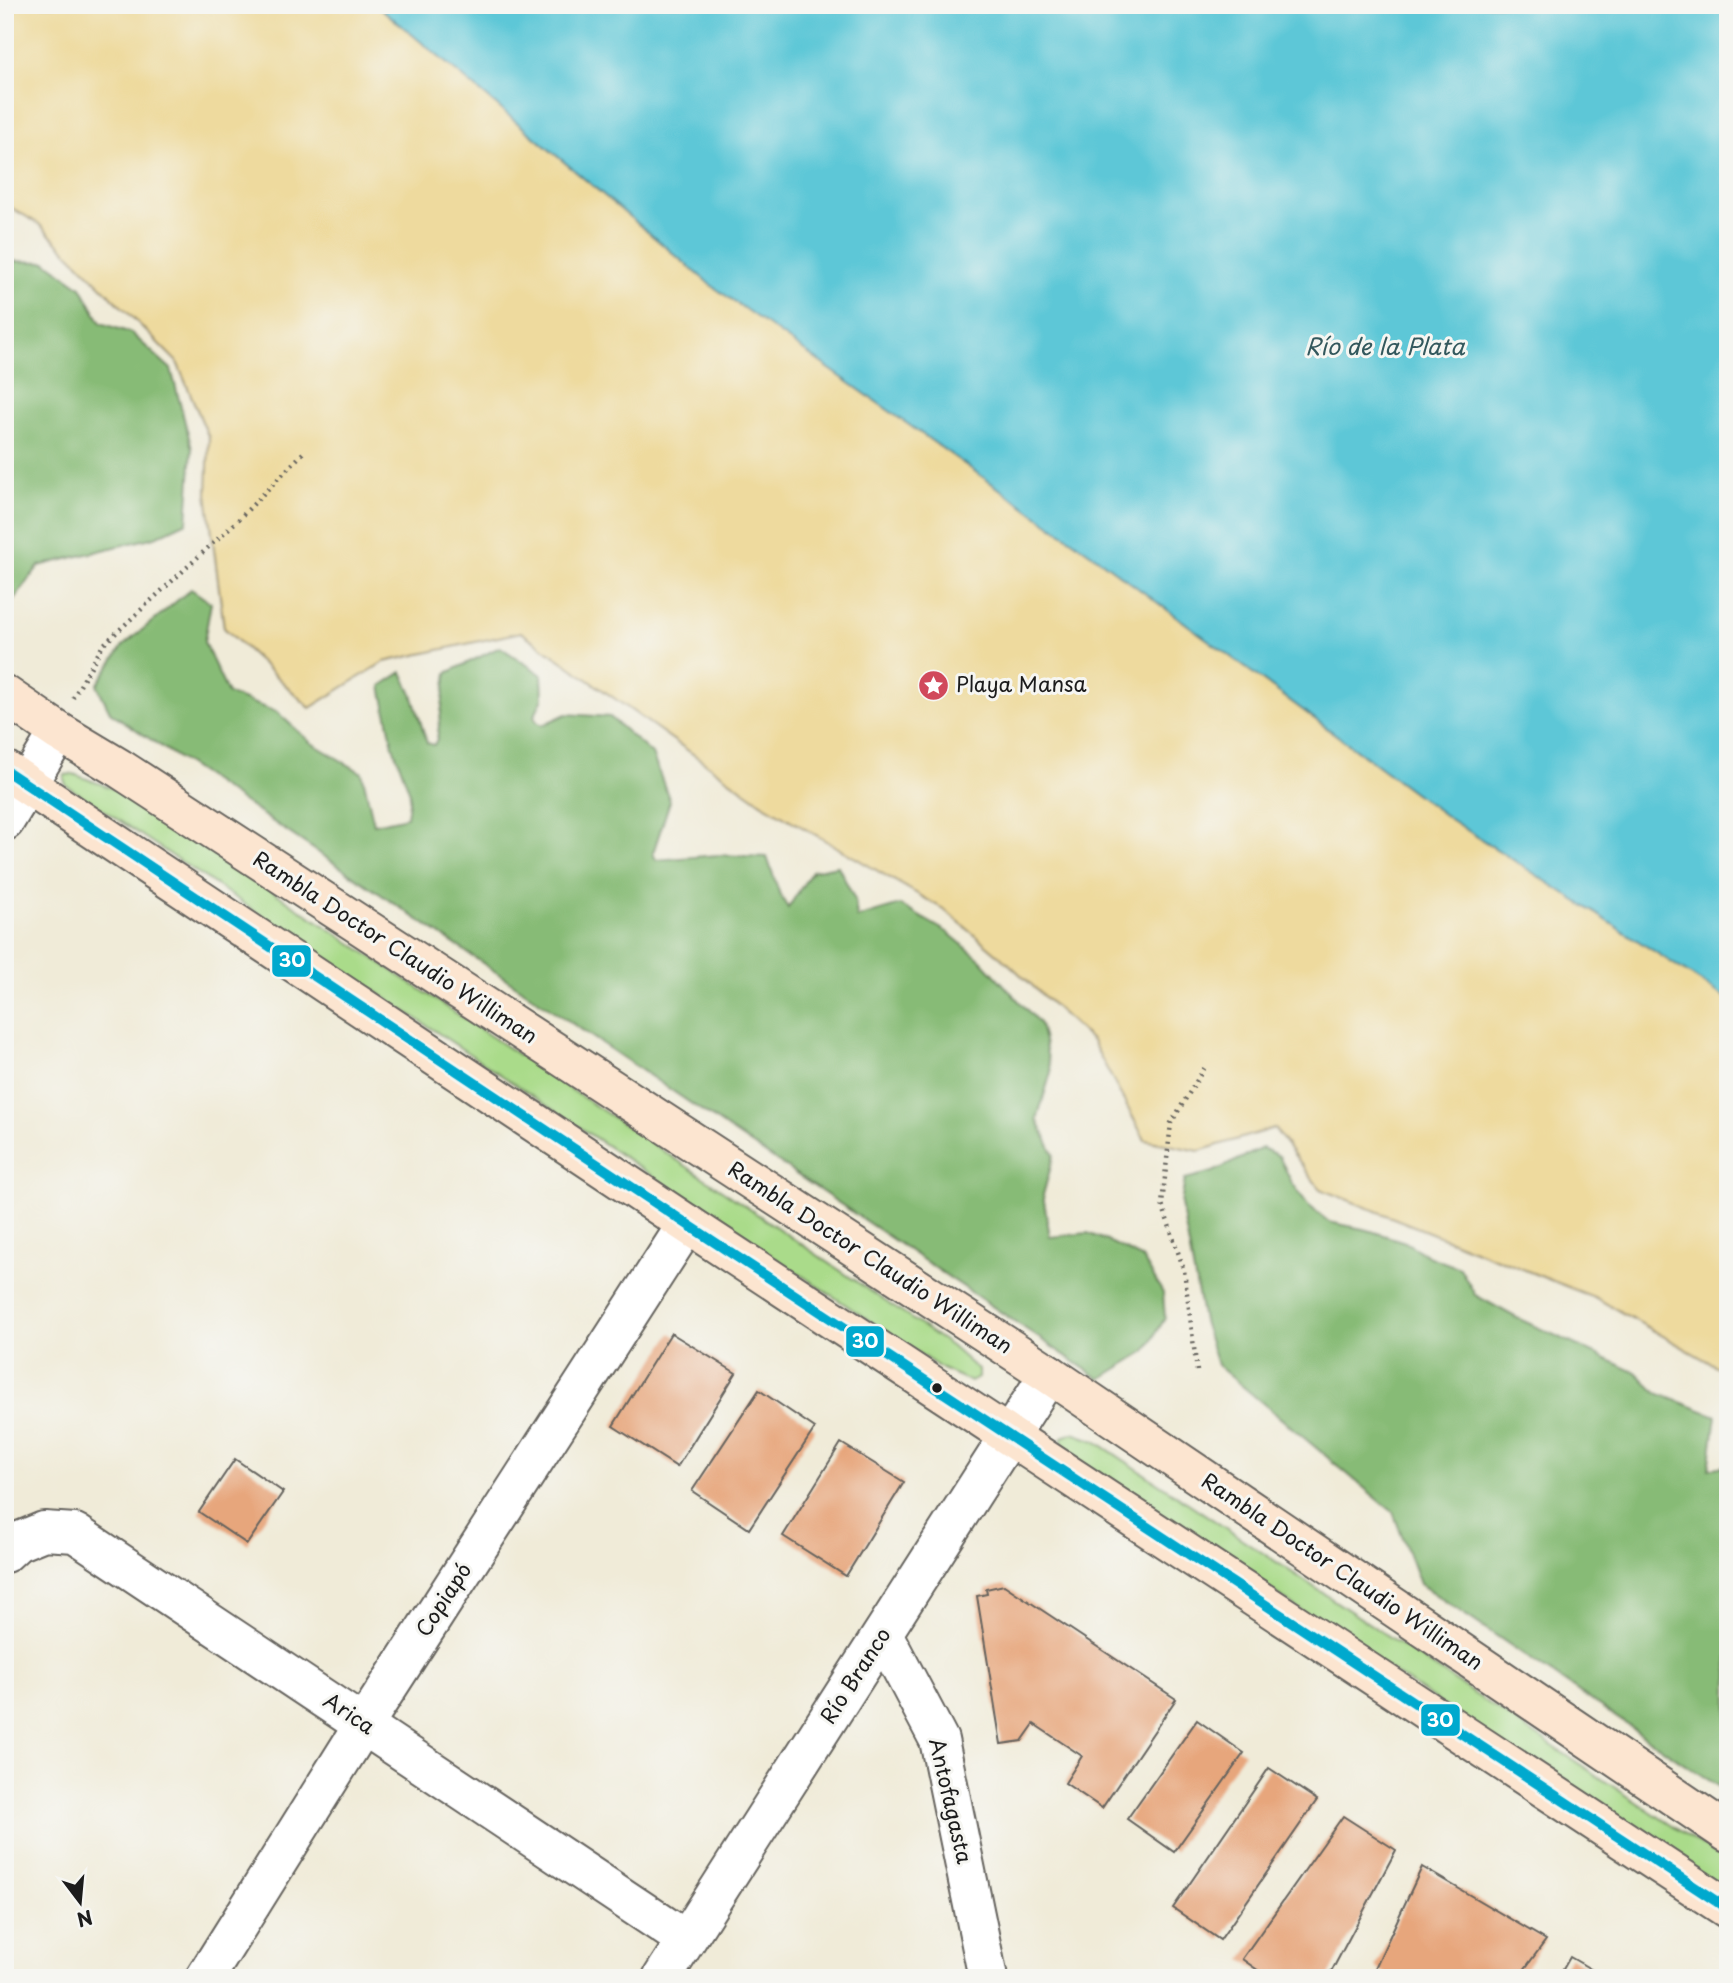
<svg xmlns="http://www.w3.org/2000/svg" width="1733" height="1983" font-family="'Playpen Sans',sans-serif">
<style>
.green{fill:#aadb8a;stroke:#637c53;stroke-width:2}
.forest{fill:#87bb76;stroke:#526c49;stroke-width:2}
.sand{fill:#eeda9e;stroke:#857b5d;stroke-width:2}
.water{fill:#5dc7d7;stroke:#3c727a;stroke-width:2}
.building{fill:#e7a67c}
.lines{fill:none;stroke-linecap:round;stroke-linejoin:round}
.minor-casing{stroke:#66645e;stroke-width:42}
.tertiary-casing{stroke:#66645e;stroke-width:42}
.secondary-casing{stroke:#66645e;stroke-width:42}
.path{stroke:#66645e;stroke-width:4.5;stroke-dasharray:2 5;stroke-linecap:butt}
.minor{stroke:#fff;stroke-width:38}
.tertiary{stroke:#fff;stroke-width:38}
.secondary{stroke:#fce5d0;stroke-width:38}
.bus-1-casing{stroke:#f6f6f2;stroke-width:16}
.bus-1{stroke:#00a9ce;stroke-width:10}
.bus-dot{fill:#1c1c1c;stroke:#f6f6f2;stroke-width:2.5}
.labels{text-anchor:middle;stroke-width:6;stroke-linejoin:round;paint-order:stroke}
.poi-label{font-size:21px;fill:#1c1c1c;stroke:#f6f6f2;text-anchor:start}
.street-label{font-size:21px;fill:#1c1c1c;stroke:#f6f6f2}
.water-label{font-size:23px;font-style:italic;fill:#33585d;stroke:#f6f6f2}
.line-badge{stroke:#f6f6f2;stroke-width:2.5}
.badge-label{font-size:19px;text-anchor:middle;font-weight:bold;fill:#fff}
</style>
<rect width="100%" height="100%" fill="#f6f6f2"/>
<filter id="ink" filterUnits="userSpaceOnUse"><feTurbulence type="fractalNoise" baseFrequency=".0143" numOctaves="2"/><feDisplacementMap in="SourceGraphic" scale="14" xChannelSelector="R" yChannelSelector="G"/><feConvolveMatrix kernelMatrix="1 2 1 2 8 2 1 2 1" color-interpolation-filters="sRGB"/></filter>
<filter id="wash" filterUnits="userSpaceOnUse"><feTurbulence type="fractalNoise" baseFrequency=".00686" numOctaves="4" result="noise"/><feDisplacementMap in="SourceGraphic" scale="28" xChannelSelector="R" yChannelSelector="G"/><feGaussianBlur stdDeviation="1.57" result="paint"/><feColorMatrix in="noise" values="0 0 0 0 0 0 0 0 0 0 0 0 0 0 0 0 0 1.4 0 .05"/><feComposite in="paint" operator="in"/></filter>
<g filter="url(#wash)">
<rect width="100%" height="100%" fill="#f0ebd8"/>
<g class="green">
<path d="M73,774L125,793L710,1182L951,1346L978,1370V1378L971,1382L942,1369L66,785L64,779L65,775Z"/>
<path d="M1073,1433L1095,1441L1728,1863V1896L1082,1464L1062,1444L1063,1437Z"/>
</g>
<g class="forest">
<path d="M5,261L46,262L81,287L101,323L131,333L171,369L192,449L187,522L155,537L39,566L5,611Z"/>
<path d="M191,589L211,603L204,642L228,694L277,712L310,742L362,773L374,824L407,817L410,793L393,746L381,686L402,672L412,694L427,743L434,745L437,739L447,673L500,647L542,675L543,698L534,716L537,722L542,725L566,714L610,717L652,754L670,801L653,853L656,860L718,855L767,857L780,895L788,908L812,871L838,866L855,900L857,918L900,905L947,932L981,960L1040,1024L1051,1072L1037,1119L1054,1155L1043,1195L1050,1237L1088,1233L1114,1244L1143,1259L1163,1293L1165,1318L1146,1351L1100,1379L110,712L97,685L123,646Z"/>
<path d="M1262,1148L1279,1156L1291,1181L1308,1205L1329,1222L1368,1230L1405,1242L1430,1257L1460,1268L1475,1295L1515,1317L1637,1373L1657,1393L1716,1416L1709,1469L1728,1465V1793L1420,1584L1393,1512L1217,1365L1203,1321L1181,1204L1185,1179L1213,1172Z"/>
</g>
<path class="sand" d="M5,5H377L711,285L1096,557L1450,819L1728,999V1373L1596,1298L1320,1189L1274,1128L1199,1151L1145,1140L1092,1041L1009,964L945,910L766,806L521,632L384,662L310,708L224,628L207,494L209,438L177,362L39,224L5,204Z"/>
<path class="water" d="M377,5H1728V999L1450,819L1096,557L711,285Z"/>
<g id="blocks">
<g class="building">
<path d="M671,1333L736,1373L677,1467L613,1426Z"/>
<path d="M759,1390L815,1428L749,1529L692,1491Z"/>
<path d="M841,1443L904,1482L846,1576L783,1536Z"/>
<path d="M235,1459L283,1492L247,1544L199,1512Z"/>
<path d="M1004,1585L1176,1699L1102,1808L1065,1783L1082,1756L1034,1724L1022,1741L1001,1744L977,1596L987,1594L986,1589Z"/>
<path d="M1197,1720L1244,1753L1174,1852L1127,1819Z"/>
<path d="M1269,1768L1317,1800L1220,1940L1173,1908Z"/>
<path d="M1343,1816L1396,1850L1328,1978H1269L1242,1959Z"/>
<path d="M1422,1867L1546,1940L1518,1978H1394L1375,1968Z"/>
<path d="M1570,1957L1606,1978H1558Z"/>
</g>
</g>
</g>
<g filter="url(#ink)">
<use href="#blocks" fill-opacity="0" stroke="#66645e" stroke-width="2"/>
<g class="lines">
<defs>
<g id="minor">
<path d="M5,1553L17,1542L44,1531L75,1533L686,1940"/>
<path d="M883,1634L939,1740L988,1978"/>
<path d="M205,1978L364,1724L687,1224"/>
</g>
<g id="tertiary">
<path d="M5,821L59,732"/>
<path d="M662,1978L1049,1374"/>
</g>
<g id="secondary">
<path d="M5,695L59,732L119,768L1049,1374L1728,1833"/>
<path d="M5,770L687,1224L1728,1909"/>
</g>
</defs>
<use href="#minor" class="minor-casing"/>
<use href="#tertiary" class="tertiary-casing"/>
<use href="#secondary" class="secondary-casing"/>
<g class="path">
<path d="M73,698L103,645L238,520L303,453"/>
<path d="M1197,1371L1184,1270L1162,1204L1171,1123L1205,1067"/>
</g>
<use href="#minor" class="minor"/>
<use href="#tertiary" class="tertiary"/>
<use href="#secondary" class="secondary"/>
<defs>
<path id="bus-1" d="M5,770L687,1224L1728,1909"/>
</defs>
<use href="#bus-1" class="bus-1-casing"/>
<use href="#bus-1" class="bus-1"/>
</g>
</g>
<defs>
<symbol id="sight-disc" viewBox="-11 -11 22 22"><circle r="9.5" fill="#d1495b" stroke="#f6f6f2"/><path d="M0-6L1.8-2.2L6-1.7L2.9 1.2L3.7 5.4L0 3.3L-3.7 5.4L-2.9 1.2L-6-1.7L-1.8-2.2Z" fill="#fff"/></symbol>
</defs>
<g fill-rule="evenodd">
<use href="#sight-disc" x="916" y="668" width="35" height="35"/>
</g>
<circle class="bus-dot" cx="937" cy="1388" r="6"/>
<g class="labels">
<g class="poi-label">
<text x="956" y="692">Playa Mansa</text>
</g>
<g class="street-label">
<text transform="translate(395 948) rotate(33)" y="7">Rambla Doctor Claudio Williman</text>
<text transform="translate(870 1258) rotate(33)" y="7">Rambla Doctor Claudio Williman</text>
<text transform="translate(1342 1572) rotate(34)" y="7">Rambla Doctor Claudio Williman</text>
<text transform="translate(444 1600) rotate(-57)" y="7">Copiapó</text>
<text transform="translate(856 1676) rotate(-57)" y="7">Río Branco</text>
<text transform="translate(349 1714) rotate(34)" y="7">Arica</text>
<text transform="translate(950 1801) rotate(77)" y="7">Antofagasta</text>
</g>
<g class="water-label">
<text x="1385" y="355">Río de la Plata</text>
</g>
</g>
<g class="line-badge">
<rect x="271" y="944" width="41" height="34" rx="7" fill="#00a9ce"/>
<rect x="845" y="1325" width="40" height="33" rx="7" fill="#00a9ce"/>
<rect x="1420" y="1703" width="41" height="34" rx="7" fill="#00a9ce"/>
</g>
<g class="badge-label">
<text x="292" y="967">30</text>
<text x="865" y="1348">30</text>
<text x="1440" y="1727">30</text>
</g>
<rect width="1733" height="1983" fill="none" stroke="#f6f6f2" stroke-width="28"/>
<g transform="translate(80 1902) rotate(164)" stroke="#f6f6f2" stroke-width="5" paint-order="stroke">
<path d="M0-5L12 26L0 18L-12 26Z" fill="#1c1c1c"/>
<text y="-10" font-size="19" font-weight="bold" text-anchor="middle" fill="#1c1c1c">N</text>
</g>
</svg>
